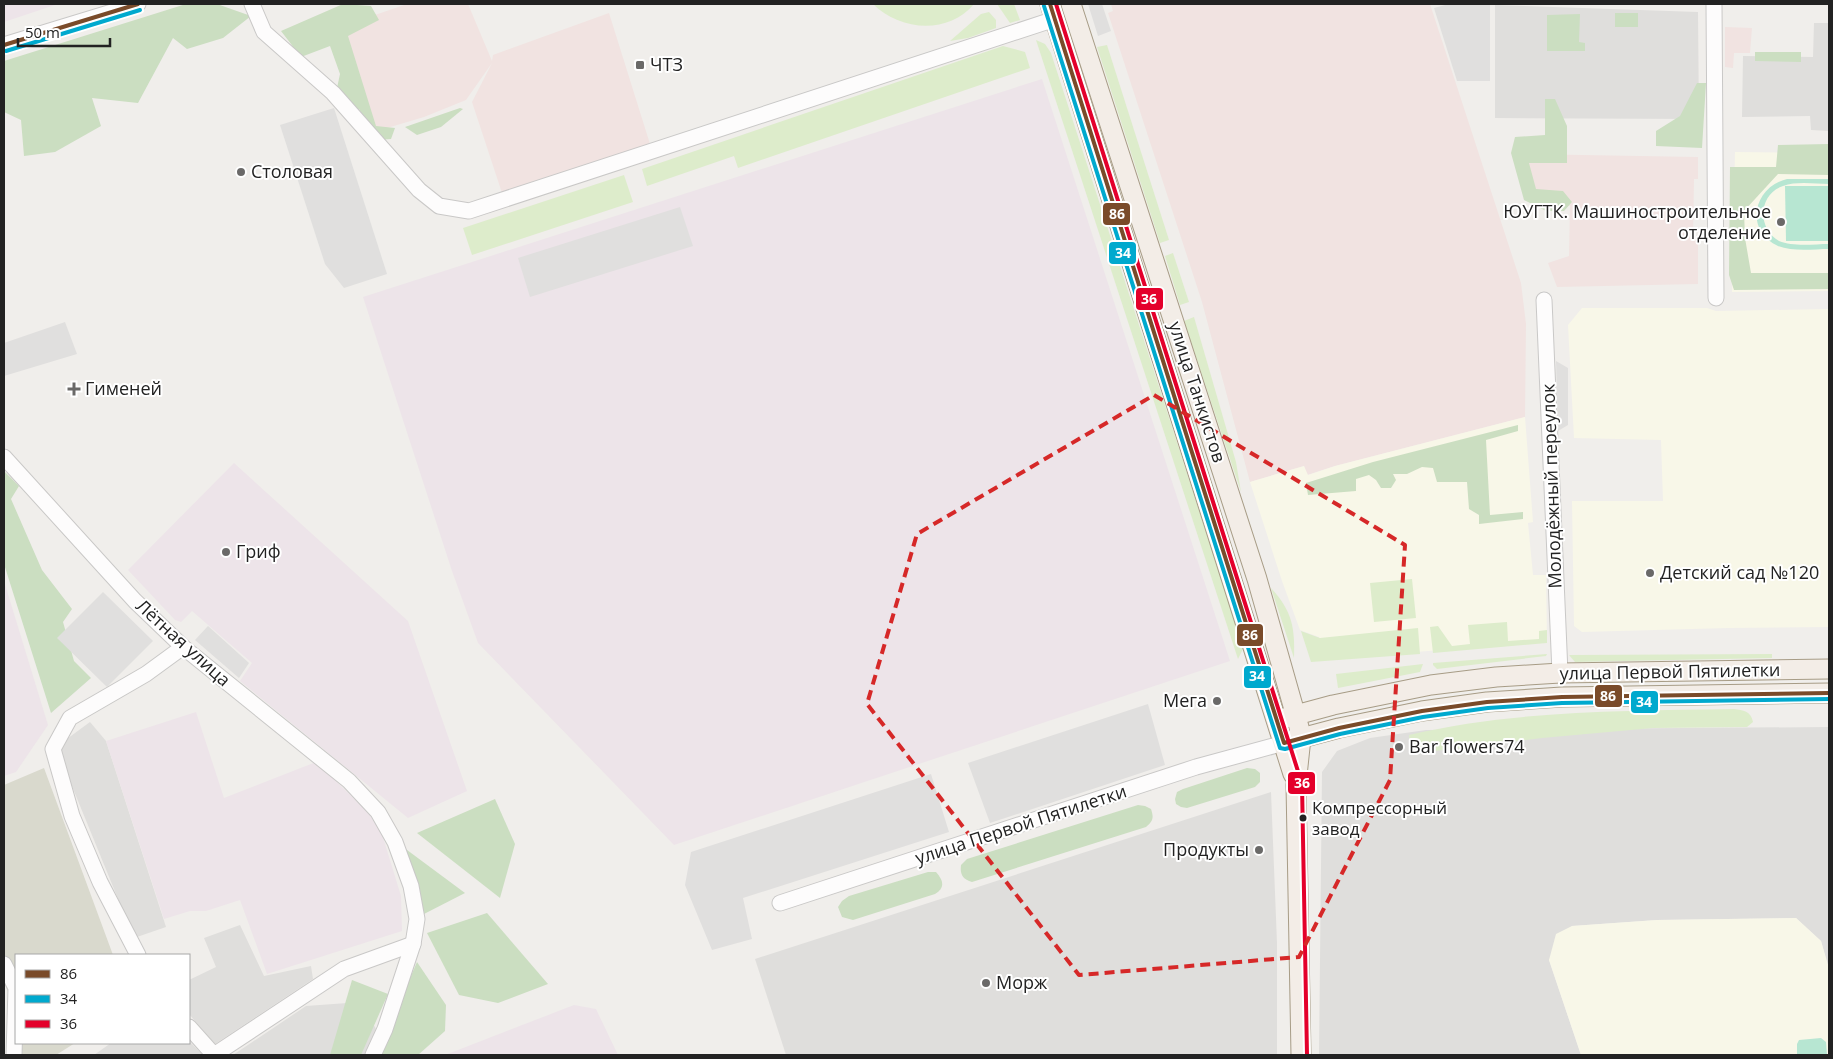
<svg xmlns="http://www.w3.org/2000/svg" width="1833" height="1059" font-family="'Open Sans',sans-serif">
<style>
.residential{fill:#dfdedc}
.commercial{fill:#f1e3e1}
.industrial{fill:#ede4e9}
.education{fill:#f8f7e8}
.construction{fill:#d9d9cd}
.grass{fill:#ddeccb}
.forest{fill:#cbdec1}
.pitch{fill:#b7e6d2}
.parking{fill:#e0dfde}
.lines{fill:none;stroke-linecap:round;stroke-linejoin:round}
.minor-casing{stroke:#c9c8c7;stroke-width:17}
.major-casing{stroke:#a79c86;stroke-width:21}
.minor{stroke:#fdfcfc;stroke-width:15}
.major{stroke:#f3ede7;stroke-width:19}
.bus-1-casing{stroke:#fff;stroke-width:8}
.bus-2-casing{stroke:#fff;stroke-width:8}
.bus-3-casing{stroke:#fff;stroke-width:8}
.bus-1{stroke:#7a4b2a;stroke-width:4}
.bus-2{stroke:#00a9ce;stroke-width:4}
.bus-3{stroke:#e4002b;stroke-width:4}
.marked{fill:none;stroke:#d62828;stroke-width:4;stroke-dasharray:10 6;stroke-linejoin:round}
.poi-dot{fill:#6a6968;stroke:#fff;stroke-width:2}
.bus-dot{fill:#222;stroke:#fff;stroke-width:2}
.labels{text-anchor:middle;stroke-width:4;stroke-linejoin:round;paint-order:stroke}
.bus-label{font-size:17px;fill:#222;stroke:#fff;text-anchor:start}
.poi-label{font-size:18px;fill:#222;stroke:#fff;text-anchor:start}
.street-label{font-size:18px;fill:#222;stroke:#fff}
.line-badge{stroke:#fff;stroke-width:2}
.badge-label{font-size:14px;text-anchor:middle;font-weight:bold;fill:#fff}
</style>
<rect width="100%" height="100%" fill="#f0eeeb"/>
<g class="residential">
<path d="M1495,5L1698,12L1699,119L1495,118Z"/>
<path d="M1814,23H1829V131L1811,130L1810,116L1742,117L1743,56L1813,57Z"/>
<path d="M90,722L106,741L166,927L134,938L56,747Z"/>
<path d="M1829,727V971L1821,941L1796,918L1657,920L1572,926L1549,960L1581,1055H1319L1322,772L1337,751L1370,738L1426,730Z"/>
<path d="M1271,792L1277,943V1055H786L755,959Z"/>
<path d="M240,925L264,976L311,966L313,979L215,1044L189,1014V980L216,967L204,938Z"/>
<path d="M361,1002L376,1029L365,1055H233L306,1006Z"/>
<path d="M189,1041L203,1055H94L111,1043H189Z"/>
</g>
<g class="commercial">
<path d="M407,4H468L492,61L493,55L609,13L650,144L502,193L472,102L492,63L466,100L424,117L377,131L340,27Z"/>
<path d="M1111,4H1430L1521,283L1526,324L1525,417L1335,466L1307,475L1304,466L1250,482L1202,302L1108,13L1113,11Z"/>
<path d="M1725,27L1752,28L1750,53H1734L1733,68L1725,67Z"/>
<path d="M1518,154L1698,157V179H1694L1693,238L1698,239V284L1557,287L1548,263L1569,256L1570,206L1532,199Z"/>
</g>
<g class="industrial">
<path d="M4,4H58L4,22Z"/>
<path d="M1042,79L1230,661L674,845L478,643L452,571L363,297Z"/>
<path d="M234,463L408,621L467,791L408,818L240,681L252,663L192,611L181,622L175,620L128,570Z"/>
<path d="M4,581L48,725L16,772L4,776Z"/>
<path d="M196,712L224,798L316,762L367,811L382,834L401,896L402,931L267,974L240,900L206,911H190L164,919L106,741Z"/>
<path d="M574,1005L596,1009L618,1055H445Z"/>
</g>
<g class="education">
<path d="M1735,152L1829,153V291L1732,292Z"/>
<path d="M1582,308H1707L1716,311L1829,309V627L1728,628L1582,632L1574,626L1572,501H1663L1661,440L1574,438L1568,325Z"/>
<path d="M1525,417L1533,522L1528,523L1533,575H1546L1547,641L1321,660L1319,637L1300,630L1282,581L1250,482L1304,466L1308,475L1335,466Z"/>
<path d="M1796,918L1821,941L1829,968V1055H1581L1549,960L1556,934L1572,926L1657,920Z"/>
</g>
<path class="construction" d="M44,768L113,955H16V1043H75L56,1055H7L10,996L4,983V785Z"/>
<g class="grass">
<path d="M873,4H974C948,35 900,31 873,4Z"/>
<path d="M997,4H1014L1020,20L1010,23Z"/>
<path d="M989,12L996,20V28L968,38L950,41L981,14Z"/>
<path d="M1036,40L1045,44L1051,53L1241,640L1243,649L1238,659Z"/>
<path d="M1107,45L1169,240L1160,243L1097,47Z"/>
<path d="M1003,46L1025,52L1030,68L738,168L734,156L647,186L642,169Z"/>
<path d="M624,175L633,202L472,255L463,228Z"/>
<path d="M1173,253L1189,302L1180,305L1165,256Z"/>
<path d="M1194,317L1236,462L1241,492L1184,321Z"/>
<path d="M1412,579L1416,618L1374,622L1370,583Z"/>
<path d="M1271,588C1292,611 1295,627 1294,658Z"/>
<path d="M1507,622L1508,641L1539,639V631L1547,630V643L1433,653L1430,627L1438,626L1452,646L1470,644L1468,625Z"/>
<path d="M1418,628L1420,654L1311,662L1301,631L1320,638Z"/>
<path d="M1547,654L1546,656L1437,669L1433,665V663Z"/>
<path d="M1772,654V658L1575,662L1569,655Z"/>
<path d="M1423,664L1420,672L1338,688L1336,674Z"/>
<path d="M1734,709C1743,710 1751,711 1753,722L1747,727L1653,728L1542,738L1410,754L1409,735C1515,710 1625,711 1734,709Z"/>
</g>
<g class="forest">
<path d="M186,4H217L251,16L223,38L187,49L173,38L138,103L92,98L101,126L55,152L24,156L21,120L4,112V61Z"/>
<path d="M343,4L371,6L379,20L348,36L376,126L395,128L391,139L378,140L371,133L359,109L354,111L337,88L340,74L330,46L301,57L281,31Z"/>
<rect x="1615" y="13" width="23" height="14"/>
<path d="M1580,14L1579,42L1585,43V51H1547V15Z"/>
<path d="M1755,52H1801V62L1755,61Z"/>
<path d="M1697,83H1706L1702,148L1656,146V131L1680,116Z"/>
<path d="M1545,99H1555L1567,126V163H1529L1536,189L1563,191L1572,202L1564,211H1546L1524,200L1511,153L1515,137L1545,135Z"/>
<path d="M460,108L463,109L441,127L417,135L405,127Z"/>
<path d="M1829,144V175L1778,174L1744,211L1745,238L1751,273H1829V289L1734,290L1729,275L1730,167H1776L1778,145Z"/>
<path d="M1518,425V431L1486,440L1490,515L1523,512V519L1479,524V515L1469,509L1467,482H1437L1433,468L1422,467L1407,474H1393L1396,480L1391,488H1381L1376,480L1369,475L1356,479V491L1308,495L1306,483L1373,462Z"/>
<path d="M4,471L19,486L11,499L42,570L72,609L63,622L74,661L91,678L51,713L4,564Z"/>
<path d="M1247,768L1255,769L1260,773V782L1255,787L1187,808L1181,807L1176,804L1175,799L1177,792L1183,789Z"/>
<path d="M495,799L515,844L500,898L417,833Z"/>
<path d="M1138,805L1145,806L1151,809C1154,818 1153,821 1146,827L972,882C962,879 960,874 961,865L967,859Z"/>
<path d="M403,847L465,893L424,914Z"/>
<path d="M928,872H936C944,881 945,888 935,894L853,920L842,917L838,907L842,901L849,896Z"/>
<path d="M487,913L548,984L498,1003L459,995L427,933Z"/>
<path d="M417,962L446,1005L445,1031L418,1055H377Z"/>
<path d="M352,980L388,994L361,1055H330Z"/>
</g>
<g class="pitch">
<path d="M1787,179H1829V184C1815,184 1797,181 1783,186C1758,194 1757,229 1779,241C1793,247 1814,244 1829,244V249C1814,249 1793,252 1778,246C1744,231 1753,187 1787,179Z"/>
<path d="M1785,186H1829V241H1786Z"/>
<path d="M1821,1038L1826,1042L1827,1055H1797V1044L1799,1040Z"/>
</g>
<g class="parking">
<path d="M1088,4H1102L1111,31L1098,36Z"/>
<path d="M1449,4H1490V81H1457L1434,8Z"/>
<path d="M334,108L387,274L344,288L325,264L280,125Z"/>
<path d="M680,207L693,246L530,297L518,258Z"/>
<path d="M65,322L77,354L4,376V343Z"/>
<path d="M1556,361L1568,368V425L1558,431Z"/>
<path d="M103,592L153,641L107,687L57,638Z"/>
<path d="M208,626L249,663L239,678L195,640Z"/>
<path d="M1148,704L1165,765L990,823L968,763Z"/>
<path d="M931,774L949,832L743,898L752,939L712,950L685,885L691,852Z"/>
</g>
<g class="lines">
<defs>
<g id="minor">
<path d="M252,4L264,32L333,93L419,190L439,206L469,211L1055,19"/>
<path d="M1714,4L1716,298"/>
<path d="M4,45L138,4"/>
<path d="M1544,300L1560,673"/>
<path d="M4,457L135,601L183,647L349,781L378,812L395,842L411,886L417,919L413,944L385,1029L373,1055"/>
<path d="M780,903L1196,767L1284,743"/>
<path d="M138,955L100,882L72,816L53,749L70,718L146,674L183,647"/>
<path d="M4,964L16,988L14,1055"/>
<path d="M189,1027L214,1055L344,969L413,944"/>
</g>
<g id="major">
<path d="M1050,4L1293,774"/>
<path d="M1071,4L1257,579L1299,727L1301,738L1296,785L1301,1055"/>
<path d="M1285,718L1333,705L1431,685L1496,677L1560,673L1829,669"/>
<path d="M1290,741L1339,728L1422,711L1487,702L1562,697L1829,693"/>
</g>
</defs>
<use href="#minor" class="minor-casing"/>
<use href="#major" class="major-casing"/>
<use href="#minor" class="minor"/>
<use href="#major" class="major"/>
<defs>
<g id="bus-1">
<path d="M1050,4L1284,743L1339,728L1422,711L1487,702L1562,697L1829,693"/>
<path d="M4,45L138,4"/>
</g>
<g id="bus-2">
<path d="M1044,6L1280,748L1285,749L1340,734L1423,717L1488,708L1562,703L1829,699"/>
<path d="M6,51L140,10"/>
</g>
<path id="bus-3" d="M1056,4L1302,784L1307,1055"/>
</defs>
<use href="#bus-1" class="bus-1-casing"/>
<use href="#bus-2" class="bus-2-casing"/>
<use href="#bus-3" class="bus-3-casing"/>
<use href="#bus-1" class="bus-1"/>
<use href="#bus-2" class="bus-2"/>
<use href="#bus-3" class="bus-3"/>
</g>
<path class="marked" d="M1154,395L1405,545L1390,780L1299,957L1079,975L867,704L917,534Z"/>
<g class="poi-dot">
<rect x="635" y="60" width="10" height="10" rx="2.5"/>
<circle cx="241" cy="172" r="5"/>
<circle cx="1781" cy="222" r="5"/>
<path d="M71.5 381.5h5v5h5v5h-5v5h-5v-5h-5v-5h5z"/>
<circle cx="226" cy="552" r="5"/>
<circle cx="1650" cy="573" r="5"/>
<circle cx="1217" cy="701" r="5"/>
<circle cx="1399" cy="747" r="5"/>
<circle cx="1259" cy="850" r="5"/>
<circle cx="986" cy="983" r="5"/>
</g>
<circle class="bus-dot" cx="1303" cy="818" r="4.5"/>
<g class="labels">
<g class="bus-label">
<text x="1312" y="814">Компрессорный<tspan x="1312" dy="21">завод</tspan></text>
</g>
<g class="poi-label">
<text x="650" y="71">ЧТЗ</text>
<text x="251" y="178">Столовая</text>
<text x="1771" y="218" text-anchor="end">ЮУГТК. Машиностроительное<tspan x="1771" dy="21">отделение</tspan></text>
<text x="85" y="395">Гименей</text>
<text x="236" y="558">Гриф</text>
<text x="1660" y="579">Детский сад №120</text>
<text x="1207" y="707" text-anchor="end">Мега</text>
<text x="1409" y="753">Bar flowers74</text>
<text x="1249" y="856" text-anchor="end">Продукты</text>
<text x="996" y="989">Морж</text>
</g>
<g class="street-label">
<text transform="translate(1197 392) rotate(72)" y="6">улица Танкистов</text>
<text transform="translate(1552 486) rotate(-92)" y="6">Молодёжный переулок</text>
<text transform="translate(183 643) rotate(42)" y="6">Лётная улица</text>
<text transform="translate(1670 672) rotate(-1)" y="6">улица Первой Пятилетки</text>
<text transform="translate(1021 825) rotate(-18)" y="6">улица Первой Пятилетки</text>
</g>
</g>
<g class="line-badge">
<rect x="1102" y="202" width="29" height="24" rx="5" fill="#7a4b2a"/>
<rect x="1108" y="241" width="29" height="24" rx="5" fill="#00a9ce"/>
<rect x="1135" y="287" width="29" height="24" rx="5" fill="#e4002b"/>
<rect x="1236" y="623" width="28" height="24" rx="5" fill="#7a4b2a"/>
<rect x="1243" y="665" width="29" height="24" rx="5" fill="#00a9ce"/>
<rect x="1594" y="684" width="29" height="24" rx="5" fill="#7a4b2a"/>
<rect x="1630" y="690" width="29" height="24" rx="5" fill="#00a9ce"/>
<rect x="1287" y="771" width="29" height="24" rx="5" fill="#e4002b"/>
</g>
<g class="badge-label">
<text x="1117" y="219">86</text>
<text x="1123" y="258">34</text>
<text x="1149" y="304">36</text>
<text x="1250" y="640">86</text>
<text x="1257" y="681">34</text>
<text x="1608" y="701">86</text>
<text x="1644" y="707">34</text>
<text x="1302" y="788">36</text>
</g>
<rect width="1833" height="1059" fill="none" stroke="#222222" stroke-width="10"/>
<rect x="15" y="954" width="175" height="90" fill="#ffffff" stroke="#a7a7a7"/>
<rect x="25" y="970" width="25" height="8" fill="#7a4b2a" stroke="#a7a7a7"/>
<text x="60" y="979" font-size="15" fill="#222222">86</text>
<rect x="25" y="995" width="25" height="8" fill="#00a9ce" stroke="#a7a7a7"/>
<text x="60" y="1004" font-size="15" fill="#222222">34</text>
<rect x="25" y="1020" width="25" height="8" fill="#e4002b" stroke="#a7a7a7"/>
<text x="60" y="1029" font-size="15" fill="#222222">36</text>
<path d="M18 38v8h92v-8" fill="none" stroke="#222222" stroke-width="2.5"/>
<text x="25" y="38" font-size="15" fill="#222222" stroke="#ffffff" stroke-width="4" paint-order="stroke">50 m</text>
</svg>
